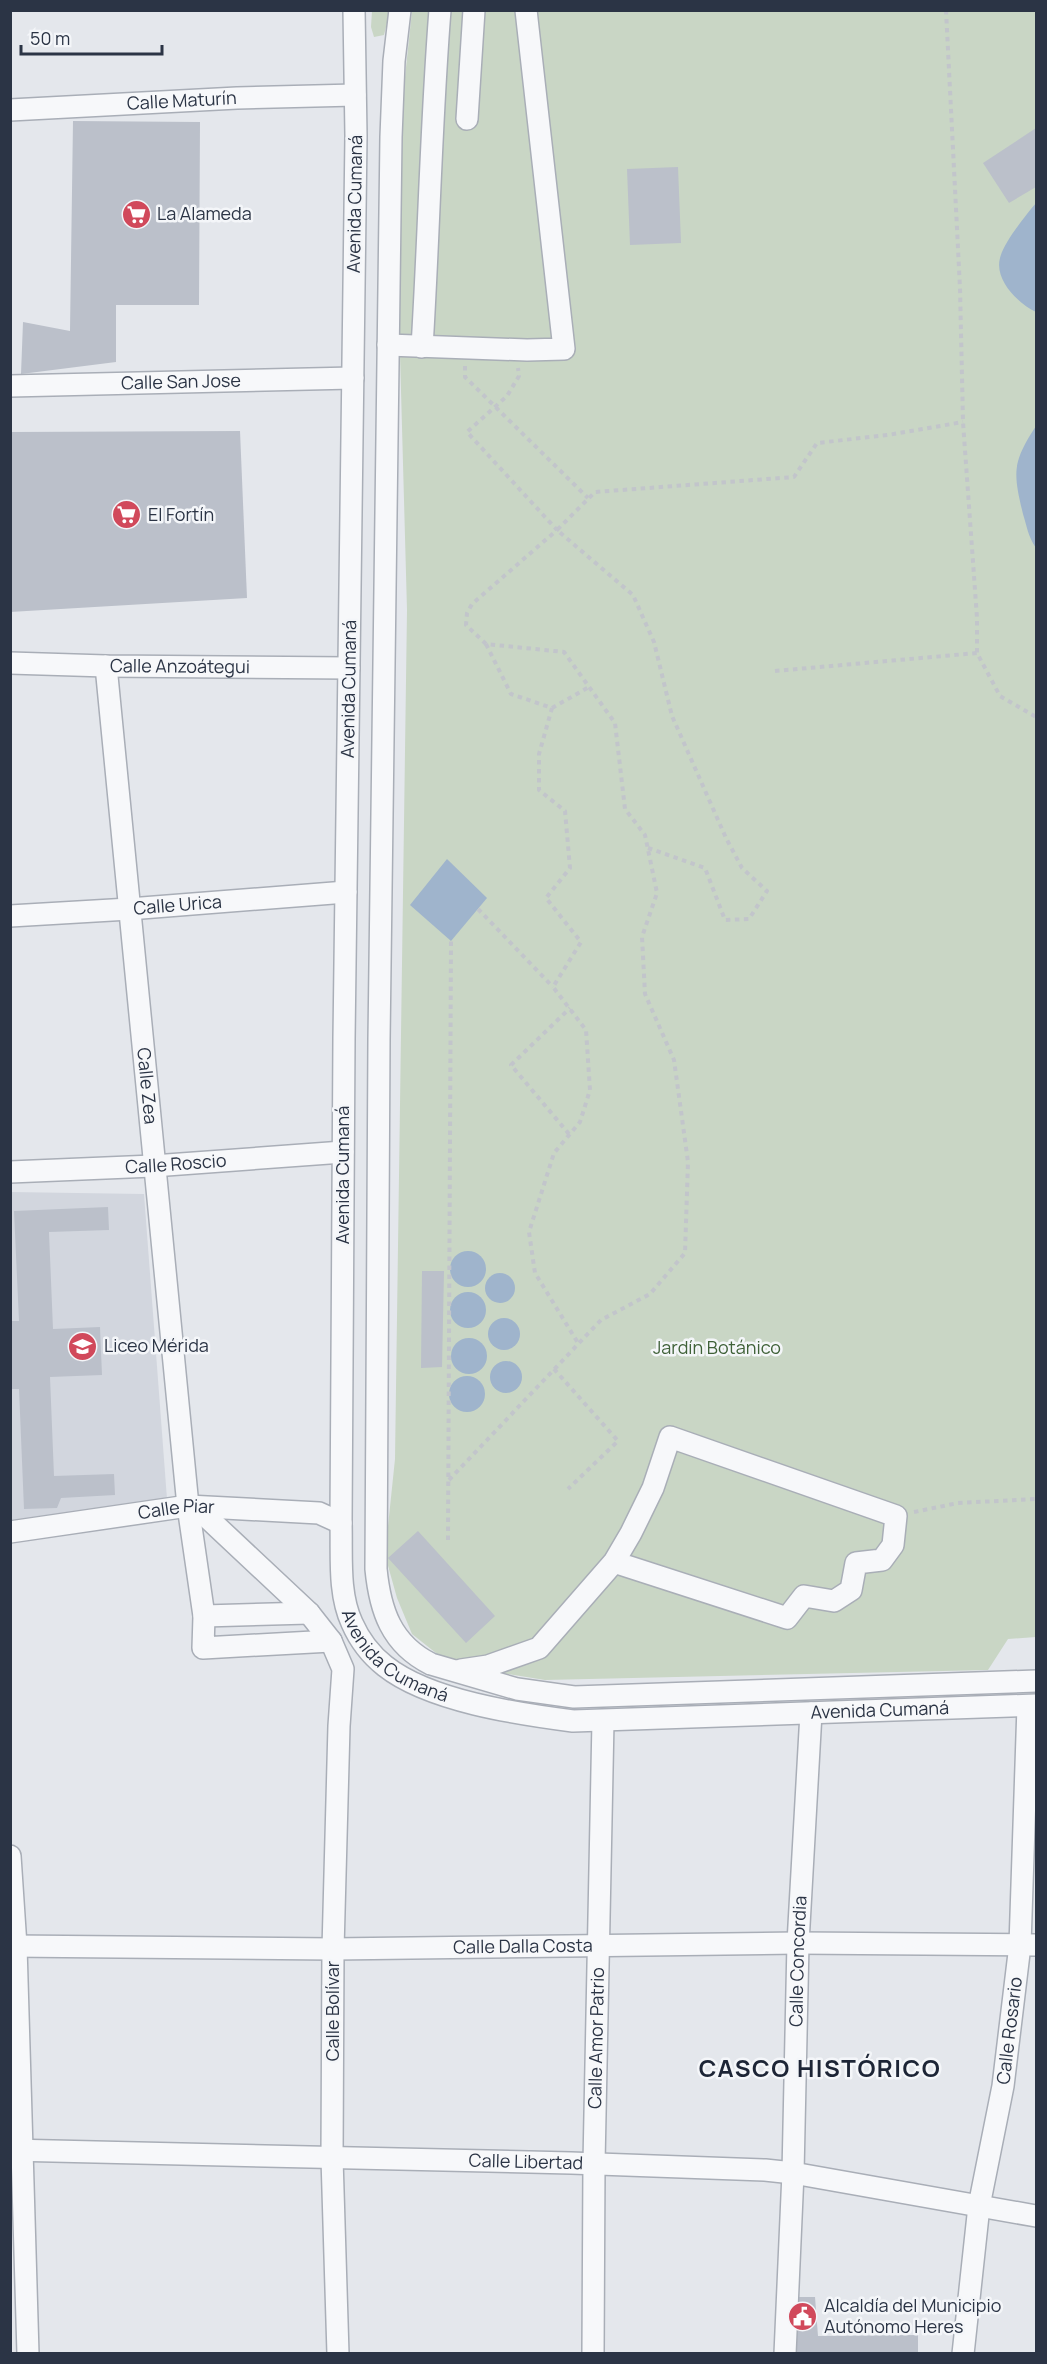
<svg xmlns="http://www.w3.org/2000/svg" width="1047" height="2364" font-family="Manrope,sans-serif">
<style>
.built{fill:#d2d6de}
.green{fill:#c9d6c5}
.water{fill:#9fb4cc}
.building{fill:#bbc0ca}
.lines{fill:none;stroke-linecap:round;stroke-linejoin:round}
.minor-casing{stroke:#a9aeb7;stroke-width:24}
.path{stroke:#c2c5cb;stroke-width:4;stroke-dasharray:4.5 4.5;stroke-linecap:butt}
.minor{stroke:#f7f8fa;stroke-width:21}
.labels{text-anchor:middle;stroke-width:5;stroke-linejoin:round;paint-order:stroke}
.street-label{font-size:18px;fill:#2b3445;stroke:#f4f6f9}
.poi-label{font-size:18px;fill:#2b3445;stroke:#f4f6f9;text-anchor:start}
.park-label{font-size:18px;fill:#3f6138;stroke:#f4f6f9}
.district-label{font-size:24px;font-weight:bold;letter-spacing:1.5px;fill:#1d2536;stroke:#f4f6f9}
</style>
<rect width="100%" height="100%" fill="#e4e7ec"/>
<path class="built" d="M10,1192L144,1194L167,1499L11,1521Z"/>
<g class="green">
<path d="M372,11H390L384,35L374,37L371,27Z"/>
<path d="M412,11H1036V1637L1008,1639L988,1670L545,1680L489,1671L441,1657L412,1634L397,1598L385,1555L395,1459L407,610L395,171Z"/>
</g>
<g class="water">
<path d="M1036,203V312C1019,304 994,280 1000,258C1004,242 1026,215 1036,203Z"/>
<path d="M1036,426V548C1028,536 1027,527 1023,514C1013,472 1012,463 1036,426Z"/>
<path d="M447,859L487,898L451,941L410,905Z"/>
<circle cx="468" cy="1269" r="18"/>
<circle cx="500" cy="1288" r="15"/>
<circle cx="468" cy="1310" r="18"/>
<circle cx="504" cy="1334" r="16"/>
<circle cx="469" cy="1356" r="18"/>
<circle cx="506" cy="1377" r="16"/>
<circle cx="467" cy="1394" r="18"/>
</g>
<g class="building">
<path d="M73,121L200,122L199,305H116V362L21,374L23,322L70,331Z"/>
<path d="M1036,128V187L1009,203L983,163Z"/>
<path d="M678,167L681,243L630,245L627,169Z"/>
<path d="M240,431L247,598L10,612V432Z"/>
<path d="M108,1207L109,1230L49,1232L53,1329L100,1327L102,1375L50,1377L54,1476L114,1474L115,1495L61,1498L57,1508L24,1509L19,1389H10V1321H19L14,1211Z"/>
<path d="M422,1271H444L442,1367L421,1368Z"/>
<path d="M418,1531L495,1616L466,1643L388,1558Z"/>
<path d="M791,2297H815L818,2336L918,2335V2354H788Z"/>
</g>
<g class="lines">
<defs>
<g id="minor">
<path id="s1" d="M354,10L356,136L344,1039L341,1523C342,1555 338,1593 352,1623C359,1639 371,1655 385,1666C429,1701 518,1714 573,1721L1036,1705"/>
<path d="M400,10L394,61L391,137L379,1040L376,1569C380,1610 391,1644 431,1664L517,1689L574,1697L1036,1681"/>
<path id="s2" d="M10,110L237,98L355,95"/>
<path d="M467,119L474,10"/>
<path d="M388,345L527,350L564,349L526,10"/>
<path d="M422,347C429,235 431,123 440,10"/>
<path id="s3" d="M10,386L353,378"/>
<path id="s4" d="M10,663L106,666L349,668"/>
<path id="s5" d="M106,666L188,1506L204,1616L203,1648L331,1641"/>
<path id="s6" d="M10,916L129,909L346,892"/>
<path id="s7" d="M10,1172L153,1166L343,1152"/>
<path d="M196,1507L309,1613L331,1641L343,1669L339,1726L333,1949L332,2158L338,2354"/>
<path id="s8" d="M10,1532L188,1506L319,1513L341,1523"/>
<path d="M204,1616L309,1613"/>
<path d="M461,1670L488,1666L539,1648L614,1562L631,1533L653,1488L670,1437L896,1516L893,1545L882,1560L856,1563L851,1590L834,1601L804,1596L787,1618L614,1562"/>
<path d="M10,1856L16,1946L28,2354"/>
<path id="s9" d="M10,1946L333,1949L798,1943L1036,1945"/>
<path id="s10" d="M10,2150L571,2163L765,2170L793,2173L1036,2216"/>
<path id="s11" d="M593,2354L594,2163L603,1721"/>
<path id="s12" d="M785,2354L793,2173L798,1943L811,1713"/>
<path id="s13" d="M963,2354L979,2206L1003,2086L1020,1945L1028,1706"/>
</g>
</defs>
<use href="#minor" class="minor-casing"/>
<g class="path">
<path d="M946,10L960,288L963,422L977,618V653L1000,696L1036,717"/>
<path d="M465,366V377L588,498"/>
<path d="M486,644L511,694L552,708L539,754V790L565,811L570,868L546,898L581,942L553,987L586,1030L590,1090L580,1122L554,1153L529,1232L535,1273L578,1343"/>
<path d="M775,671L977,653"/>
<path d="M552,708L589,687"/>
<path d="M648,848L705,868L725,920L749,919L767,891L742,868L726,838L672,716L654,642L633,595L557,530L595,492L794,477L817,443L888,435L963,422"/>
<path d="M478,909L553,987"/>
<path d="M569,1134L511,1065L570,1008"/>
<path d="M554,1369L618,1441L568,1489"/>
<path d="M449,1480L601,1320L650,1294L685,1253L688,1162L674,1060L645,994L642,937L657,893L645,835L625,809L615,723L564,652L486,644L466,625L467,613L472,604L557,530L467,432L507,396L519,376L518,368"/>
<path d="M914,1512L958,1503L1036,1499"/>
<path d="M448,1540L451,941"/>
</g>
<use href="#minor" class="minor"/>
</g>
<defs>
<symbol id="supermarket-disc" viewBox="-11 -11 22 22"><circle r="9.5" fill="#d1495b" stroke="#f4f6f9"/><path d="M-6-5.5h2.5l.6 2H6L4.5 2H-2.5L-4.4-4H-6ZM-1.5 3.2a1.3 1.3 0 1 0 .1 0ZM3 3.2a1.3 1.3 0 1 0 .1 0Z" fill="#fff"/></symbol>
<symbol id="school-disc" viewBox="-11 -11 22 22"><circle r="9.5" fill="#d1495b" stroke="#f4f6f9"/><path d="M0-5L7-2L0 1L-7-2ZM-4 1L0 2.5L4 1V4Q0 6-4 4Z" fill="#fff"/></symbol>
<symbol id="civic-disc" viewBox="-11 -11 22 22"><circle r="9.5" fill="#d1495b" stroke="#f4f6f9"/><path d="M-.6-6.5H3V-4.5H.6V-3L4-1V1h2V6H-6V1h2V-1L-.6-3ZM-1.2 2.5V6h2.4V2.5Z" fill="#fff"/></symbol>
</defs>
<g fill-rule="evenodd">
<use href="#supermarket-disc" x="120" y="198" width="33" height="33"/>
<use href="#supermarket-disc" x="110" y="498" width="33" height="33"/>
<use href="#school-disc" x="66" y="1330" width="33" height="33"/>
<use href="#civic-disc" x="786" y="2300" width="33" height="33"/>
</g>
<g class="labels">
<g class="street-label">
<text dy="6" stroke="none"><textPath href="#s2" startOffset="172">Calle Maturín</textPath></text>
<text transform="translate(355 204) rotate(-89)" y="6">Avenida Cumaná</text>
<text dy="6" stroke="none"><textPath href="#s3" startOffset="171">Calle San Jose</textPath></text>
<text dy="6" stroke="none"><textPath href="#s4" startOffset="170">Calle Anzoátegui</textPath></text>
<text transform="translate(349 689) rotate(-89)" y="6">Avenida Cumaná</text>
<text dy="6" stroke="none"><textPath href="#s6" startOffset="168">Calle Urica</textPath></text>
<text dy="6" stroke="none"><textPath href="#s5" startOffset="422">Calle Zea</textPath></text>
<text dy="6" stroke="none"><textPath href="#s7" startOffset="166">Calle Roscio</textPath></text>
<text transform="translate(343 1175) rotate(-90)" y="6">Avenida Cumaná</text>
<text dy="6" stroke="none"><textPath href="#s8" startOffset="168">Calle Piar</textPath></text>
<text dy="6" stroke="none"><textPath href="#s1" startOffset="1670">Avenida Cumaná</textPath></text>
<text dy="6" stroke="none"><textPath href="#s1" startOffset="2174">Avenida Cumaná</textPath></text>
<text dy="6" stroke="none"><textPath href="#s9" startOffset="513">Calle Dalla Costa</textPath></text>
<text dy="6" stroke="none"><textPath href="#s12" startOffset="393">Calle Concordia</textPath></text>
<text transform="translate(333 2011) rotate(-90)" y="6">Calle Bolívar</text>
<text dy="6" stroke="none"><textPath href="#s13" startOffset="327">Calle Rosario</textPath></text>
<text dy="6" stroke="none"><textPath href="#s11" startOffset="316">Calle Amor Patrio</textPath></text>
<text dy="6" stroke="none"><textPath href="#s10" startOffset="516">Calle Libertad</textPath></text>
</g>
<g class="poi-label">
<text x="157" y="220">La Alameda</text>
<text x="148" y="521">El Fortín</text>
<text x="104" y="1352">Liceo Mérida</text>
<text x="824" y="2312">Alcaldía del Municipio<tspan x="824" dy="21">Autónomo Heres</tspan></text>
</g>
<g class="park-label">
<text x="717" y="1354">Jardín Botánico</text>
</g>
<g class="district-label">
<text x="820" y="2077">CASCO HISTÓRICO</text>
</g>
</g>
<rect width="1047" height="2364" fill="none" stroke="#2b3445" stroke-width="24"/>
<path d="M21 45v9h141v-9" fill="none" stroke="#2b3445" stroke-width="3"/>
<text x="30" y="45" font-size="18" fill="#2b3445" stroke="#f4f6f9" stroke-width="4.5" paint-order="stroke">50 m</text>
</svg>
